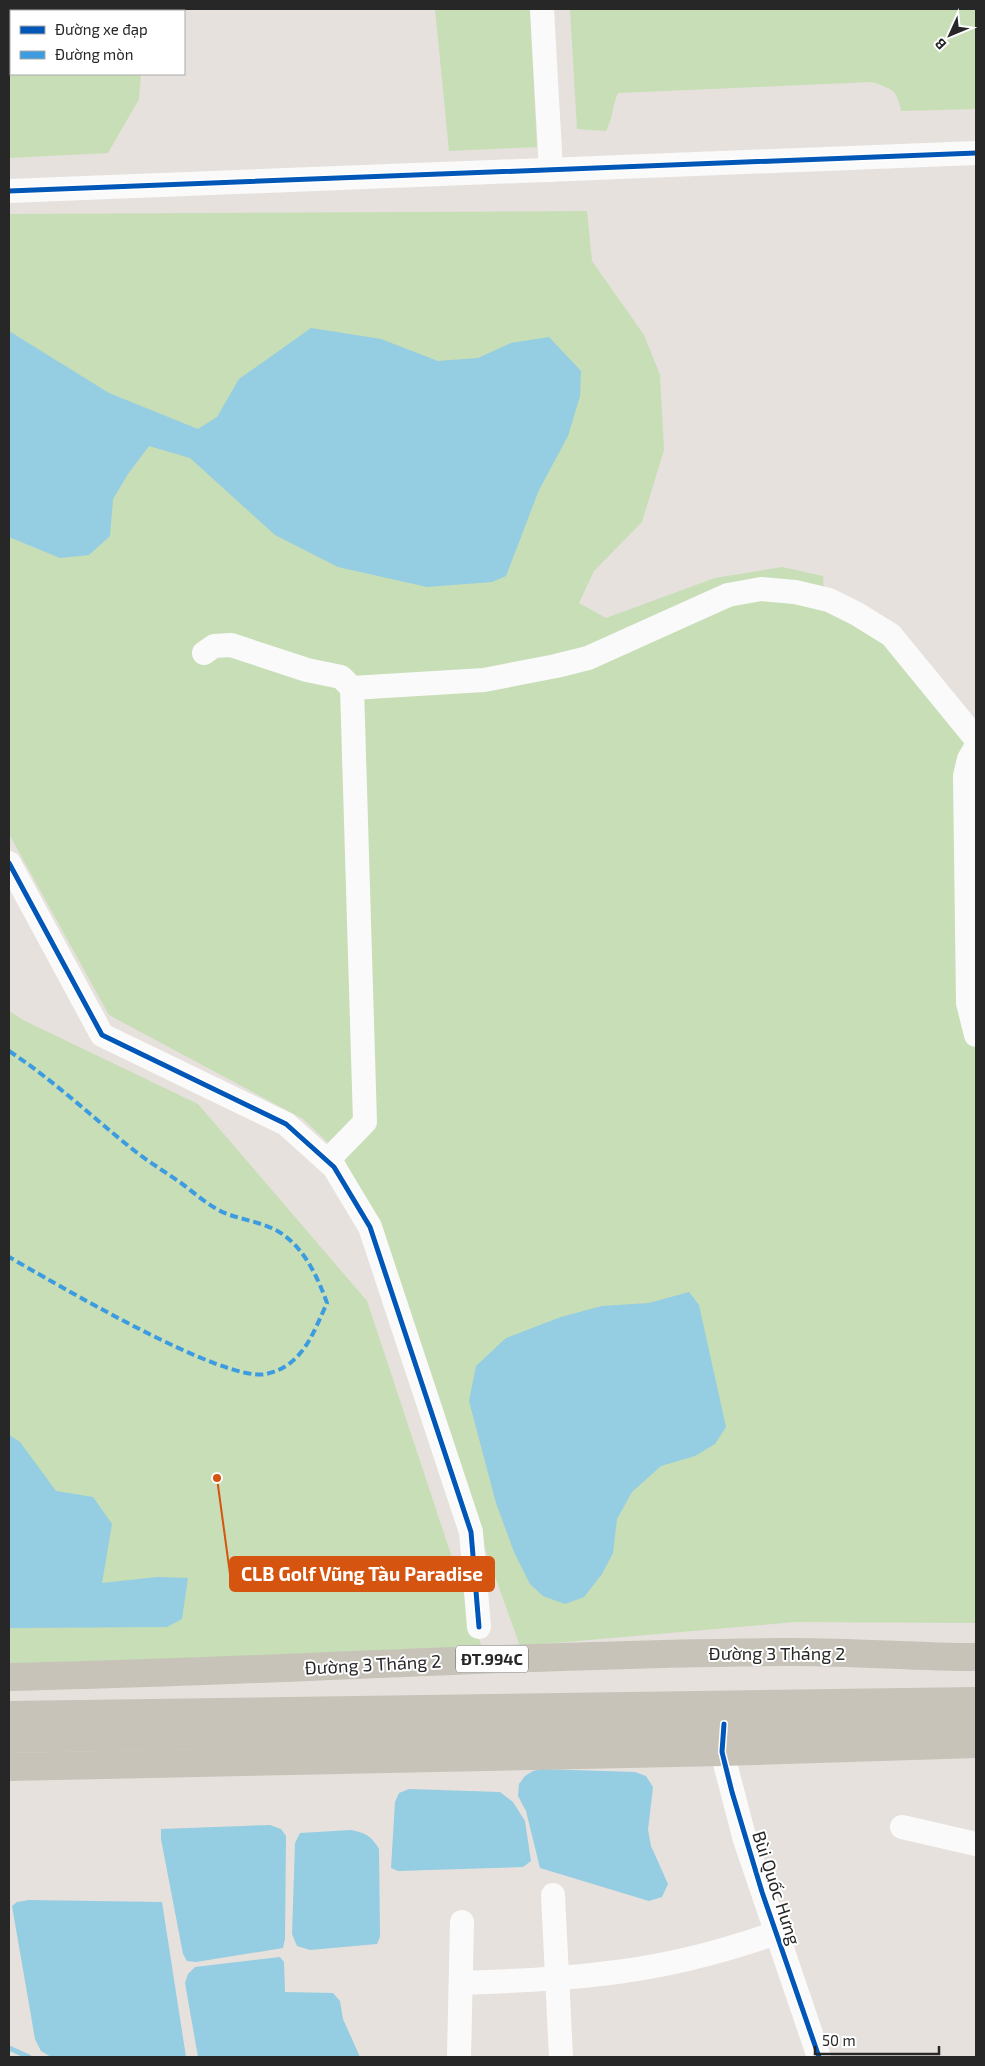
<svg xmlns="http://www.w3.org/2000/svg" width="985" height="2066" font-family="'Exo 2',sans-serif">
<style>
.green{fill:#c7deb7}
.water{fill:#95cde2}
.lines{fill:none;stroke-linecap:round;stroke-linejoin:round}
.stream{stroke:#95cde2;stroke-width:5}
.minor{stroke:#fbfafa;stroke-width:24}
.major{stroke:#c7c3b8;stroke-width:28}
.quiet{stroke:#3d9ce0;stroke-width:4;stroke-dasharray:8 4;stroke-linecap:butt}
.cycleway-casing{stroke:#fff;stroke-width:8}
.cycleway{stroke:#0057b8;stroke-width:5}
.labels{text-anchor:middle;stroke-width:4;stroke-linejoin:round;paint-order:stroke}
.shield{fill:#fff;stroke:#686868;stroke-width:1}
.shield-label{font-size:16px;font-weight:bold;fill:#272727}
.street-label{font-size:18px;fill:#272727;stroke:#fff}
.leader{fill:none;stroke:#d5540f;stroke-width:2}
.callout-dot{fill:#d5540f;stroke:#fff;stroke-width:2}
.callout{fill:#d5540f;stroke:#d5540f;stroke-width:2}
.callout-label{font-size:19px;text-anchor:middle;font-weight:bold;fill:#fff}
</style>
<rect width="100%" height="100%" fill="#e6e1dc"/>
<g class="green">
<path d="M9,9H162L161,11H11V74H141L139,99L108,153L9,158Z"/>
<path d="M435,9H530L537,147L449,151Z"/>
<path d="M570,9H976V109L901,111C897,89 892,89 872,82L618,93C612,106 613,119 606,131L577,129Z"/>
<path d="M587,211L592,261L644,335L660,375L664,450L642,522L594,571L579,603L606,618L715,578L782,567L823,576L825,608L876,634L976,756V1623L795,1622L520,1646L344,1158L303,1119L109,1015L9,834V214Z"/>
<path d="M9,1011L23,1020L198,1104L367,1301L484,1654L9,1664Z"/>
</g>
<g class="water">
<path d="M311,328L381,339L438,361L478,358L511,343L549,337L581,371L580,396L568,436L539,490L506,576L492,582L427,587L338,567L275,535L190,458L149,446L128,474L113,499L110,536L89,555L60,558L9,537V331L109,393L198,429L217,417L239,379Z"/>
<path d="M689,1292L699,1305L726,1427L715,1444L695,1456L661,1466L632,1492L617,1519L613,1553L602,1574L584,1597L565,1604L543,1596L530,1584L514,1552L496,1503L469,1401L476,1366L506,1338L561,1317L602,1306L649,1303Z"/>
<path d="M9,1435L20,1442L56,1491L93,1497L112,1524L102,1583L157,1577L188,1578L182,1619L167,1627L9,1628Z"/>
<path d="M542,1769L635,1772L646,1776L653,1787L648,1830L651,1846L668,1884L662,1897L649,1901L540,1868L526,1811L518,1796L519,1784L525,1776L533,1771Z"/>
<path d="M409,1789L500,1792L513,1802L525,1821L531,1861L523,1867L398,1871L391,1868L395,1802L399,1793Z"/>
<path d="M270,1825L281,1829L286,1836L285,1939L283,1948L196,1962L187,1961L183,1954L161,1839V1829Z"/>
<path d="M351,1830C366,1833 371,1836 379,1849L380,1937L377,1944L310,1950L297,1946L292,1934L295,1843L300,1833Z"/>
<path d="M29,1900L162,1902L186,2057H51L41,2051L35,2039L12,1906L17,1902Z"/>
<path d="M280,1957L284,1962L285,1992L333,1993L340,2001L343,2019L360,2057H198L185,1983L188,1974L195,1967Z"/>
</g>
<g class="lines">
<path class="stream" d="M9,2048L29,2057"/>
<g class="minor">
<path d="M542,9L551,170"/>
<path d="M9,191L976,153"/>
<path d="M204,653L214,646L231,645L307,670L341,677L352,688L484,680L556,666L588,658L728,595L761,589L795,592L829,600L857,614L891,635L976,739"/>
<path d="M976,747L969,759L965,776L968,1003L976,1035"/>
<path d="M9,863L102,1035L286,1124L334,1167L370,1227L471,1532L479,1627"/>
<path d="M327,1161L365,1122L352,688"/>
<path d="M723,1735L722,1752L745,1840L819,2057"/>
<path d="M902,1827L976,1844"/>
<path d="M553,1895L561,2057"/>
<path d="M461,1983C513,1981 565,1979 617,1972C671,1965 725,1951 776,1933"/>
<path d="M459,2057L462,1922"/>
</g>
<g class="major">
<path d="M9,1677C267,1672 524,1654 782,1652C847,1651 911,1657 976,1657"/>
<path d="M9,1715L976,1701"/>
<path d="M9,1739L976,1720"/>
<path d="M9,1767L722,1752L976,1744"/>
</g>
<path class="quiet" d="M9,1051C53,1080 90,1115 131,1148C147,1161 164,1171 181,1183C192,1191 203,1201 215,1208C236,1221 265,1220 285,1236C306,1252 318,1278 327,1303C313,1333 303,1366 266,1374C223,1383 53,1282 9,1257"/>
<defs>
<g id="cycleway">
<path d="M9,191L976,153"/>
<path d="M9,863L102,1035L286,1124L334,1167L370,1227L471,1532L479,1627"/>
<path d="M724,1724L722,1752L732,1792L762,1892L819,2057"/>
</g>
</defs>
<use href="#cycleway" class="cycleway-casing"/>
<use href="#cycleway" class="cycleway"/>
</g>
<g class="labels">
<rect class="shield" x="456" y="1645.5" width="72" height="27" rx="4"/>
<g class="shield-label">
<text x="492" y="1665">ĐT.994C</text>
</g>
<g class="street-label">
<text x="777" y="1660">Đường 3 Tháng 2</text>
<text transform="translate(373 1665) rotate(-3)" y="6">Đường 3 Tháng 2</text>
<text transform="translate(776 1888) rotate(72)" y="6">Bùi Quốc Hưng</text>
</g>
</g>
<path class="leader" d="M217 1478L230 1574"/>
<circle class="callout-dot" cx="217" cy="1478" r="5"/>
<rect class="callout" x="230" y="1557" width="264" height="34" rx="5"/>
<g class="callout-label">
<text x="362" y="1581">CLB Golf Vũng Tàu Paradise</text>
</g>
<rect width="985" height="2066" fill="none" stroke="#272727" stroke-width="20"/>
<rect x="10" y="10" width="175" height="65" fill="#ffffff" stroke="#a9a9a9"/>
<rect x="20" y="26" width="25" height="8" fill="#0057b8" stroke="#a9a9a9"/>
<text x="55" y="35" font-size="15" fill="#272727">Đường xe đạp</text>
<rect x="20" y="51" width="25" height="8" fill="#3d9ce0" stroke="#a9a9a9"/>
<text x="55" y="60" font-size="15" fill="#272727">Đường mòn</text>
<g transform="translate(950 35) rotate(226)" stroke="#ffffff" stroke-width="4" paint-order="stroke">
<path d="M0-4L9 19L0 12L-9 19Z" fill="#272727"/>
<text y="-8" font-size="14" font-weight="bold" text-anchor="middle" fill="#272727">B</text>
</g>
<path d="M815 2046v8h124v-8" fill="none" stroke="#272727" stroke-width="2.5"/>
<text x="822" y="2046" font-size="15" fill="#272727" stroke="#ffffff" stroke-width="4" paint-order="stroke">50 m</text>
</svg>
